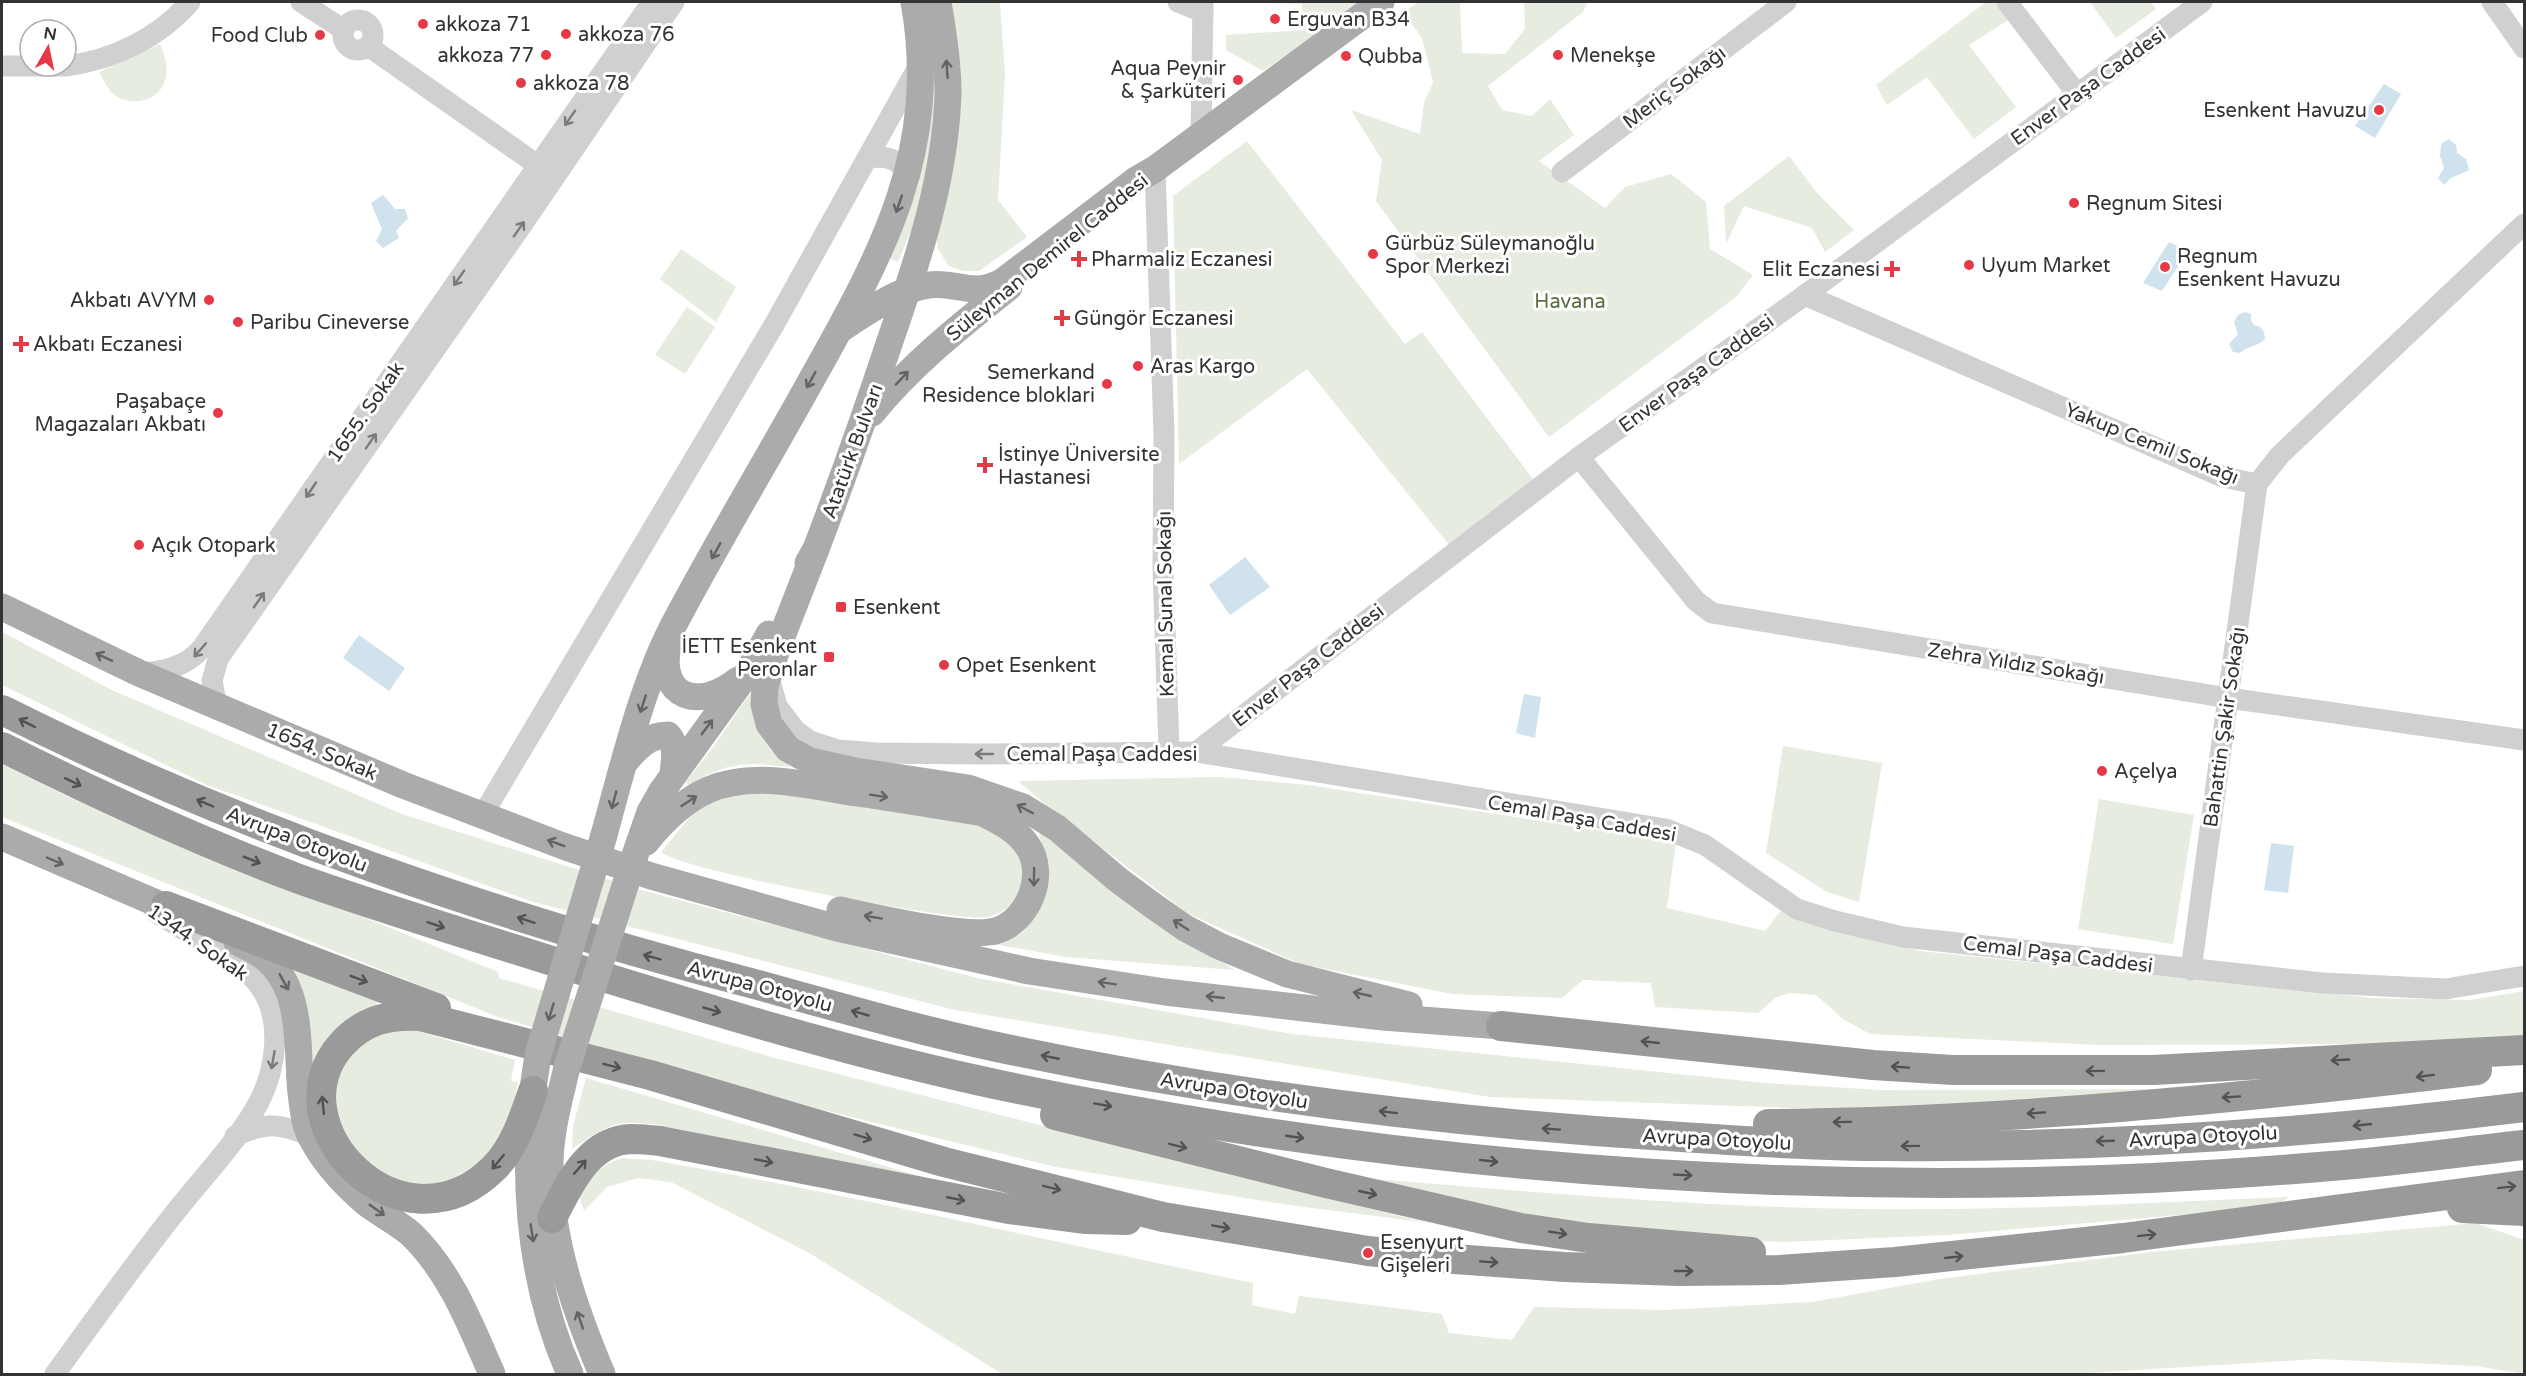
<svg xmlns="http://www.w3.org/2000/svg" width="2526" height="1376" font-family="'Varela Round',sans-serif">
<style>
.green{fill:#e6ecdf}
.water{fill:#cfe2ee}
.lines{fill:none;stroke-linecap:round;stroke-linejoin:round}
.minor{stroke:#d0d0d0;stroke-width:21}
.major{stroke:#ababab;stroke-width:27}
.highway{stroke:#9a9a9a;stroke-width:30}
.major-bridge{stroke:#ababab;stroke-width:27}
.oneway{stroke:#636363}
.oneway2{stroke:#7a7a7a}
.oneway3{stroke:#525252}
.poi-dot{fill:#e63946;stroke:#fff;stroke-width:2}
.labels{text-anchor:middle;stroke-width:6;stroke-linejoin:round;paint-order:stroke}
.poi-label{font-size:20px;fill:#333;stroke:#fff;text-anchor:start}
.street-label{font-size:20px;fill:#333;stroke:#fff}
.park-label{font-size:20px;fill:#56703f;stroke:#fff}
</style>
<rect width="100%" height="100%" fill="#fff"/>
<g class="green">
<path d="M950,2H1000L1005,74L998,200L1027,237L979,271H963L949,266L938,249L935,229Z"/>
<path d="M1226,2H1363L1263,71L1226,50V35L1303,30L1302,4Z"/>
<path d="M1419,2H1460L1462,53L1505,54L1525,29L1524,2H1588L1583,12L1488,86L1502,110L1532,116L1550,99L1574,135L1539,161L1605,208L1625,187L1671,174L1706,202L1710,249L1753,275L1736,297L1549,437L1376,201L1382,160L1351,110L1420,134L1424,103L1433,82L1422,38L1403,12Z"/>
<path d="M1986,2H1996L2010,19L1969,45L2016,107L1974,139L1927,77L1887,105L1876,85Z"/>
<path d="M2090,2H2151L2156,9L2116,38Z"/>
<path d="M935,39V144L919,212L898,262L890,259L918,185L926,145Z"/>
<path d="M160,44C165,55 169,67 165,80C159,103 127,108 111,92C106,86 103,79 99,72Z"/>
<path d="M1247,141L1405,344L1422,332L1539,487L1454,551L1307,369L1179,464L1173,196Z"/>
<path d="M1789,156L1818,194L1854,230L1825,252L1812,228L1744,206L1726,244L1724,206Z"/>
<path d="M681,249L736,287L716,322L660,279Z"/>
<path d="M687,307L715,327L685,374L655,355Z"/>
<path d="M2,632L114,691L402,814L645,891L977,978L1292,1034L1765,1083L1881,1090L2203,1089L1878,1111L1490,1097L955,1010L533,902L207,785L2,685Z"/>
<path d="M751,692C752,727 763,742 790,764L789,767C747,762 726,762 689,785L685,783L714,746Z"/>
<path d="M1783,746L1882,763L1859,902L1827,892L1766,853Z"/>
<path d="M2,764L66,796L498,972L499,978L775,1058L1423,1222L1289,1205L1056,1167L819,1109L596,1046L498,1017L2,817Z"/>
<path d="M1221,777L1308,785L1676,842L1667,908L1765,931L1782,909L1920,951L2373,998L2470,1000L2524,991V1037L2363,1044L2098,1045L1870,1034L1843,1019L1816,995L1789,993L1775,998L1758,1013L1655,1007L1651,983L1583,980L1562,998L1452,994L1300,964L1187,913L1045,804L1018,781Z"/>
<path d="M740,791L794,793L982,824L1016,841L1027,881C1017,899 1010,911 988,917C961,924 676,869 661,852L700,805Z"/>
<path d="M2099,799L2194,815L2173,944L2078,929Z"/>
<path d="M1044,831L1186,939L1235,970L1066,957L993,944L1000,939L1022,933L1041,905L1045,853L1039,835Z"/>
<path d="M289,967L377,1000L378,1010L313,1086Z"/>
<path d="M404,1027L515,1060L511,1081L518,1082L510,1121L489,1157L442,1185L386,1180L339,1132L335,1072L367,1035Z"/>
<path d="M586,1078L926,1178L924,1180L659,1125C613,1120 610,1124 572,1149L573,1126Z"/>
<path d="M623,1158L652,1160C853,1195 1053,1242 1253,1283L1252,1305L1295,1314L1299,1296L1442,1314L1449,1333L1512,1340L1534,1307L1666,1310L1812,1302L1939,1279L2152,1252L2476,1223L2524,1240V1374L2476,1366L2317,1359L2072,1374H1002L811,1254L671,1182L638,1178L607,1187L584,1211L579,1196C591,1176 600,1164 623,1158Z"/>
<path d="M1374,1179C1536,1192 1699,1207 1862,1209C2005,1211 2147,1203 2290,1197L2272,1207L1947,1235L1784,1242L1632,1237L1520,1220Z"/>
</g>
<g class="water">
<path d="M2384,84L2401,94L2375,138L2355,126Z"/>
<path d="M2449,139L2456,145L2457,153L2466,159L2469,170L2451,178L2444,185L2438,178L2444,168L2440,156L2441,144Z"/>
<path d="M383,195L395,209H405L408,218L396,231L399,238L383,248L376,241L382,229L371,203Z"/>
<path d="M2169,242L2188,251L2162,291L2143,283Z"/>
<path d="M2245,312L2251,314V321L2254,325C2263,327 2264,330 2265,339C2258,347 2247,346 2240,353L2233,352L2229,344L2238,334L2234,322L2238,315Z"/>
<path d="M1245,557L1270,587L1230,615L1209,585Z"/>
<path d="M359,635L405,668L389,691L343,658Z"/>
<path d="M1524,694L1541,697L1535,738L1516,733Z"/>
<path d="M2271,843L2294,846L2288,893L2264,890Z"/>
</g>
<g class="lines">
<g class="minor">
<path d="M301,2L344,30"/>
<path d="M1178,2L1203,12"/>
<path d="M2007,2L2077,94"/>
<path d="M2492,2L2524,48"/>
<circle cx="358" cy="35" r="15"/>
<path d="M368,46L549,173"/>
<path d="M2,66H63"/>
<path d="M66,66C113,60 159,38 190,2"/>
<path d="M1201,135L1203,2"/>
<path d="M867,158C884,156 900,157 907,176"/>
<path d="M1155,169L1164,434L1163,568L1169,750"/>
<path d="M1562,172L1786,2"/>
<path d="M1805,295L2223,477L2257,484"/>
<path d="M1579,457L1696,601L1712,613L2228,698L2524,740"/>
<path d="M2257,484L2280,455L2524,224"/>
<path d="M139,673C163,672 186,667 202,648L652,2"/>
<path d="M771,685L777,706L795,730L810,741L838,750L876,753L982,754L1196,752L1666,829L1705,845L1797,909L1835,921L1903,937L2323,983L2445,989L2524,976"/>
<path d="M217,707L212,681L218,659L522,225L674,2"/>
<path d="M1196,752L1579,457L1805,295L2202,2"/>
<path d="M482,816L774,325L918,67"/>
<path d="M2191,970L2257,484"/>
<path d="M235,1136C267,1122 279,1123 310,1136"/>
<path d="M55,1374C95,1319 134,1264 177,1210C203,1177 239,1140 259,1102C276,1069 283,1021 261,988C242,959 185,932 155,912"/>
</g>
<g class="major">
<path d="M841,329C864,313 901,288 929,285C957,281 972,298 1002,282L1136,180L1155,169L1381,2"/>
<path d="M872,413C912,364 960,326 1009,287"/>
<path d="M816,549L777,649L765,686L764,704L769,724L788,749L810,761L855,771L968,788L1023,807L1057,828L1117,879L1152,905L1185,928L1219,946L1287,974L1409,1005"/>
<path d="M808,563L816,549C843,478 868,407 892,335C919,257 946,175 948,92C948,62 943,31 938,2"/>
<path d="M2,607L139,673L403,785L563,846L651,876L837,928L1029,971L1165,992L1383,1017L1501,1026"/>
<path d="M668,645C657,699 700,711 738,680"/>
<path d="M625,762C637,747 649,735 668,735C678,746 674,761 673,775"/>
<path d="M604,835C622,770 641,689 672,628C715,546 763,467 808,386C879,259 941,154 914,2"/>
<path d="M2,837L184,915"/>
<path d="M646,842C663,821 683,801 708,790C754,770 810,786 857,793C899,799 941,806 983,813C1000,822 1016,829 1027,845C1048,875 1028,922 995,931C965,939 874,917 840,910"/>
<path d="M634,858L650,812L662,791L748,672L769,634"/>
<path d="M237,942C245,946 254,950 261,955C305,986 296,1047 301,1093C303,1108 304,1124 311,1137C324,1163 344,1184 366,1203C380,1214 397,1222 411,1234C451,1273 470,1324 492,1374"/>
<path d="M538,1055C520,1161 526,1275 570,1374"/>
<path d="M567,1067C559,1101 549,1136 550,1171C551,1242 575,1310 602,1374"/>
</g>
<g class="highway">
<path d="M2,710C243,831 498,917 758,985C838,1007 917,1030 997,1047C1218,1094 1442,1122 1667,1136C1741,1141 1815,1146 1888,1146C2101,1148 2314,1133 2524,1107"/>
<path d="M2,747C98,795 198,841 299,879C389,911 480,938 571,967C704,1008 837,1049 972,1079C1065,1100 1159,1116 1254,1131C1609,1185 1972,1197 2331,1166C2395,1161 2460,1152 2524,1145"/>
<path d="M166,906L436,1008"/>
<path d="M1501,1026L1873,1065L1953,1070H2153L2524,1050"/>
<path d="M533,1091C524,1118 514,1148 494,1168C401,1260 270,1124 342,1044C364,1020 389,1014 420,1016L650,1075L944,1162L1163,1217L1368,1251L1427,1257L1564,1267L1678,1271L1779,1270L1895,1262L2123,1238L2524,1185"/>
<path d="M1055,1115L1326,1183L1521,1228L1588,1238L1751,1252"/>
<path d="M1768,1124C2005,1122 2242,1098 2477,1070"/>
<path d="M2462,1208L2524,1211"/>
<path d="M552,1218C569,1185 588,1140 632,1139C641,1139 651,1140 660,1141L1009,1209L1086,1219L1127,1220"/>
</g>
<g class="major-bridge">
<path d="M538,1055L604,835"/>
<path d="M567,1067L634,858"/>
</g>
</g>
<defs><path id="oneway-shaft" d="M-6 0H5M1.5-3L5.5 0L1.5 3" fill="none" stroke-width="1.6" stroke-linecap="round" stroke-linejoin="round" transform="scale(1.5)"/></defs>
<g class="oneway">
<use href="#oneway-shaft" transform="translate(947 69) rotate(-94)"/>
<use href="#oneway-shaft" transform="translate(899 204) rotate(109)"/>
<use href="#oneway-shaft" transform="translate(902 378) rotate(-47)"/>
<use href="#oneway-shaft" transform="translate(811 380) rotate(119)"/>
<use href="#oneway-shaft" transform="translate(716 551) rotate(119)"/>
<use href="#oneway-shaft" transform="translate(104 657) rotate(-155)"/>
<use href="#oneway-shaft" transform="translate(643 704) rotate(108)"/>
<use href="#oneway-shaft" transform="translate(707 727) rotate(-54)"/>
<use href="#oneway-shaft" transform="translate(879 796) rotate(9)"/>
<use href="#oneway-shaft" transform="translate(614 800) rotate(105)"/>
<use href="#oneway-shaft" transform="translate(689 801) rotate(-33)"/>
<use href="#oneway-shaft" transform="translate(1025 809) rotate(-152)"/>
<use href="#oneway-shaft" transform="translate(556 843) rotate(-160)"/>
<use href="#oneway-shaft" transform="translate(55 861) rotate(23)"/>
<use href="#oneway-shaft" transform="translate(1034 877) rotate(91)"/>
<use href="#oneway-shaft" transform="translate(873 917) rotate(-170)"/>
<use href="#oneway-shaft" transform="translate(1181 925) rotate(-147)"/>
<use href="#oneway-shaft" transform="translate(284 982) rotate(61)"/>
<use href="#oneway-shaft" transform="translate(1107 983) rotate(-171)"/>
<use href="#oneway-shaft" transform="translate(1362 994) rotate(-167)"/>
<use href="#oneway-shaft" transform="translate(1215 997) rotate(-174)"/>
<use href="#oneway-shaft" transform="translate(551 1012) rotate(107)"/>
<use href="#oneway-shaft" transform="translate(377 1210) rotate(35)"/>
<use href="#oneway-shaft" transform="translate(532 1233) rotate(81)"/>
<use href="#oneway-shaft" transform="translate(580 1320) rotate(-109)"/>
</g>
<g class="oneway2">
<use href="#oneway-shaft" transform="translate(570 118) rotate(125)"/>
<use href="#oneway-shaft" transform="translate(519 229) rotate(-55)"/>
<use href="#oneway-shaft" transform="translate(459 278) rotate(125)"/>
<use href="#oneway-shaft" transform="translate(371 441) rotate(-55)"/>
<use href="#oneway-shaft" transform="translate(311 490) rotate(124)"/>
<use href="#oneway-shaft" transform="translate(259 600) rotate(-55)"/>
<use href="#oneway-shaft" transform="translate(200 650) rotate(131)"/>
<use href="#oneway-shaft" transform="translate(984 754) rotate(180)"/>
<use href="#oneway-shaft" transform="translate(273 1060) rotate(100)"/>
</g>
<g class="oneway3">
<use href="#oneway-shaft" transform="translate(27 723) rotate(-153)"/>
<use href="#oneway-shaft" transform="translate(73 782) rotate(25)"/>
<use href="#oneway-shaft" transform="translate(205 803) rotate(-157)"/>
<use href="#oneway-shaft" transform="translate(252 860) rotate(22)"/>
<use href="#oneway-shaft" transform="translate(526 920) rotate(-162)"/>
<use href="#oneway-shaft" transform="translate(436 925) rotate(18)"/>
<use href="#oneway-shaft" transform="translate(652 957) rotate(-165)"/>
<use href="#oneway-shaft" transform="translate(359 979) rotate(21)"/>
<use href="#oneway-shaft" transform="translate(712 1010) rotate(16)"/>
<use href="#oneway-shaft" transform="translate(860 1013) rotate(-164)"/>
<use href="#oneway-shaft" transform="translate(1650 1042) rotate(-174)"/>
<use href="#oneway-shaft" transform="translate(1050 1057) rotate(-169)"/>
<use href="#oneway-shaft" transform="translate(2340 1060) rotate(177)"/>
<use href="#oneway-shaft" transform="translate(612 1066) rotate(14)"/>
<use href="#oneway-shaft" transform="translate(1900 1067) rotate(-176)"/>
<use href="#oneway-shaft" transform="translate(2095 1071) rotate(179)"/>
<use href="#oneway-shaft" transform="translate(2425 1076) rotate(173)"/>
<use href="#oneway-shaft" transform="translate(2231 1097) rotate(176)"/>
<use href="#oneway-shaft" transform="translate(323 1105) rotate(-96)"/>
<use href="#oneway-shaft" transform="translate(1103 1105) rotate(10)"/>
<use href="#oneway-shaft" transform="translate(1388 1112) rotate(-173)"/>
<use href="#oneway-shaft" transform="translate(2036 1113) rotate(176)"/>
<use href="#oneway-shaft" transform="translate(1842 1122) rotate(179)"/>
<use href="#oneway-shaft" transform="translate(2362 1125) rotate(174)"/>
<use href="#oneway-shaft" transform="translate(1551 1129) rotate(-176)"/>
<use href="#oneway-shaft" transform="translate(863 1137) rotate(17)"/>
<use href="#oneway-shaft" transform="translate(1295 1137) rotate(8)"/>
<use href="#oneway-shaft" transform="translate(2105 1141) rotate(178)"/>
<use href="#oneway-shaft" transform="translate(1178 1146) rotate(14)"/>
<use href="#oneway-shaft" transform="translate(1910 1146) rotate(179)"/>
<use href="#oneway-shaft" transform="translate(764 1161) rotate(11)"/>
<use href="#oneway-shaft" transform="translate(1489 1161) rotate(6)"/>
<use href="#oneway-shaft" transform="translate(498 1162) rotate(129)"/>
<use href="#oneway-shaft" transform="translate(580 1167) rotate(-49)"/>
<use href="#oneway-shaft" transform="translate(1683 1175) rotate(3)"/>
<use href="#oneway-shaft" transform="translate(2507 1187) rotate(-7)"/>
<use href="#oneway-shaft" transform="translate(1052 1188) rotate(14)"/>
<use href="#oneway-shaft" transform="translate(1368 1193) rotate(13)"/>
<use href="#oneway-shaft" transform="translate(956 1199) rotate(11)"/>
<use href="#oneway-shaft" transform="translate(1221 1227) rotate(10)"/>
<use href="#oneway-shaft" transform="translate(1558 1233) rotate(9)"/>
<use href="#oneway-shaft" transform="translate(2147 1235) rotate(-7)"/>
<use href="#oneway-shaft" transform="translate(1954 1257) rotate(-6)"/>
<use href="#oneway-shaft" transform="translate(1489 1262) rotate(4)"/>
<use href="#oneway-shaft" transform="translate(1684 1271)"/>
</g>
<g class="poi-dot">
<circle cx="1275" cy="19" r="6"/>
<circle cx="423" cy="24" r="6"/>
<circle cx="566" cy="34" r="6"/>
<circle cx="320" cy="35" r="6"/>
<circle cx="546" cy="55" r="6"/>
<circle cx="1558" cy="55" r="6"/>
<circle cx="1346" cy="56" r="6"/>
<circle cx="1238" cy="80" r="6"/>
<circle cx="521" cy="83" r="6"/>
<circle cx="2379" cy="110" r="6"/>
<circle cx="2074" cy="203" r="6"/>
<circle cx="1373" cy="254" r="6"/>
<path d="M1076 250h6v6h6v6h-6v6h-6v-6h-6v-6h6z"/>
<circle cx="1969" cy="265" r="6"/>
<circle cx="2165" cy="267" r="6"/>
<path d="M1889 260h6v6h6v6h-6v6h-6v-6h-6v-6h6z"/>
<circle cx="209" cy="300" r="6"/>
<path d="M1059 309h6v6h6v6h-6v6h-6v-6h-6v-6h6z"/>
<circle cx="238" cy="322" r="6"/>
<path d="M18 335h6v6h6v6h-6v6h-6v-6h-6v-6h6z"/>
<circle cx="1138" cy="366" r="6"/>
<circle cx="1107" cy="384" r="6"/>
<circle cx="218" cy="413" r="6"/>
<path d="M982 456h6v6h6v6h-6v6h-6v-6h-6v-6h6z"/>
<circle cx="139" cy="545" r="6"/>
<rect x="835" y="601" width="12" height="12" rx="3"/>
<rect x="823" y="651" width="12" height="12" rx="3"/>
<circle cx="944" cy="665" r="6"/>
<circle cx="2102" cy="771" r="6"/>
<circle cx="1368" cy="1253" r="6"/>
</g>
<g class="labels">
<g class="poi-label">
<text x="1287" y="26">Erguvan B34</text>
<text x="435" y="31">akkoza 71</text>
<text x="578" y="41">akkoza 76</text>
<text x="308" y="42" text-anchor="end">Food Club</text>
<text x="534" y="62" text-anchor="end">akkoza 77</text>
<text x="1570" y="62">Menekşe</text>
<text x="1358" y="63">Qubba</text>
<text x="1226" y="75" text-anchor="end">Aqua Peynir<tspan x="1226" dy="23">&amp; Şarküteri</tspan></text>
<text x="533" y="90">akkoza 78</text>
<text x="2367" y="117" text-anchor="end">Esenkent Havuzu</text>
<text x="2086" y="210">Regnum Sitesi</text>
<text x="1385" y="250">Gürbüz Süleymanoğlu<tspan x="1385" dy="23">Spor Merkezi</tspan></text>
<text x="2177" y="263">Regnum<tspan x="2177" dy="23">Esenkent Havuzu</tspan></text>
<text x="1091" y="266">Pharmaliz Eczanesi</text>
<text x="1981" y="272">Uyum Market</text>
<text x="1880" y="276" text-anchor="end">Elit Eczanesi</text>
<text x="197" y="307" text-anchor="end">Akbatı AVYM</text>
<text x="1074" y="325">Güngör Eczanesi</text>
<text x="250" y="329">Paribu Cineverse</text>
<text x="33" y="351">Akbatı Eczanesi</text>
<text x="1150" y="373">Aras Kargo</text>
<text x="1095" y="379" text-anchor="end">Semerkand<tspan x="1095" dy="23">Residence bloklari</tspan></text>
<text x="206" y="408" text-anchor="end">Paşabaçe<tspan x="206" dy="23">Magazaları Akbatı</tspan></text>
<text x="998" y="461">İstinye Üniversite<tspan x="998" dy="23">Hastanesi</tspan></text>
<text x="151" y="552">Açık Otopark</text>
<text x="853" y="614">Esenkent</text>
<text x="817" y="653" text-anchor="end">İETT Esenkent<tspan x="817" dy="23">Peronlar</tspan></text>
<text x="956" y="672">Opet Esenkent</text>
<text x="2114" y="778">Açelya</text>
<text x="1380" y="1249">Esenyurt<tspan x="1380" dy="23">Gişeleri</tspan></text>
</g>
<g class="street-label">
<text transform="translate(2088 86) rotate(-36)" y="7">Enver Paşa Caddesi</text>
<text transform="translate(1674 87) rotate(-37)" y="7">Meriç Sokağı</text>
<text transform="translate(1047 257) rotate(-39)" y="7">Süleyman Demirel Caddesi</text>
<text transform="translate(1696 373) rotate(-36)" y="7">Enver Paşa Caddesi</text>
<text transform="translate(365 412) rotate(-55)" y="7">1655. Sokak</text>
<text transform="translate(2152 443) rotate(22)" y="7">Yakup Cemil Sokağı</text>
<text transform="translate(852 451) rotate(-70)" y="7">Atatürk Bulvarı</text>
<text transform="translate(1165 604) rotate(-91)" y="7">Kemal Sunal Sokağı</text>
<text transform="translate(2016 663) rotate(9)" y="7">Zehra Yıldız Sokağı</text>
<text transform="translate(1308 665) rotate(-38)" y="7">Enver Paşa Caddesi</text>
<text transform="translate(2224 727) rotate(-82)" y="7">Bahattin Şakir Sokağı</text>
<text transform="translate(322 751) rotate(23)" y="7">1654. Sokak</text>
<text x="1102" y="761">Cemal Paşa Caddesi</text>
<text transform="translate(1582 818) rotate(10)" y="7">Cemal Paşa Caddesi</text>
<text transform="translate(297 839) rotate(21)" y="7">Avrupa Otoyolu</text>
<text transform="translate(198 942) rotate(35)" y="7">1344. Sokak</text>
<text transform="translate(2058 954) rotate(7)" y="7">Cemal Paşa Caddesi</text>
<text transform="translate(760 986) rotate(15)" y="7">Avrupa Otoyolu</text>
<text transform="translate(1234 1090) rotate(9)" y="7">Avrupa Otoyolu</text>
<text transform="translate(2203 1136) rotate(-3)" y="7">Avrupa Otoyolu</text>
<text transform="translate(1717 1139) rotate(3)" y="7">Avrupa Otoyolu</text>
</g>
<g class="park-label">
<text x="1570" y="308">Havana</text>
</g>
</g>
<rect width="2526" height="1376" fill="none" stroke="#333333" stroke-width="6"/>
<g transform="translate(48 48) rotate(9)"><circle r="28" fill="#ffffff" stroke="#adadad" stroke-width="1.5"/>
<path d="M0-4.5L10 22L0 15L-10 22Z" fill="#e63946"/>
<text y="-9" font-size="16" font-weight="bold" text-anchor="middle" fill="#333333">N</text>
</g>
</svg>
